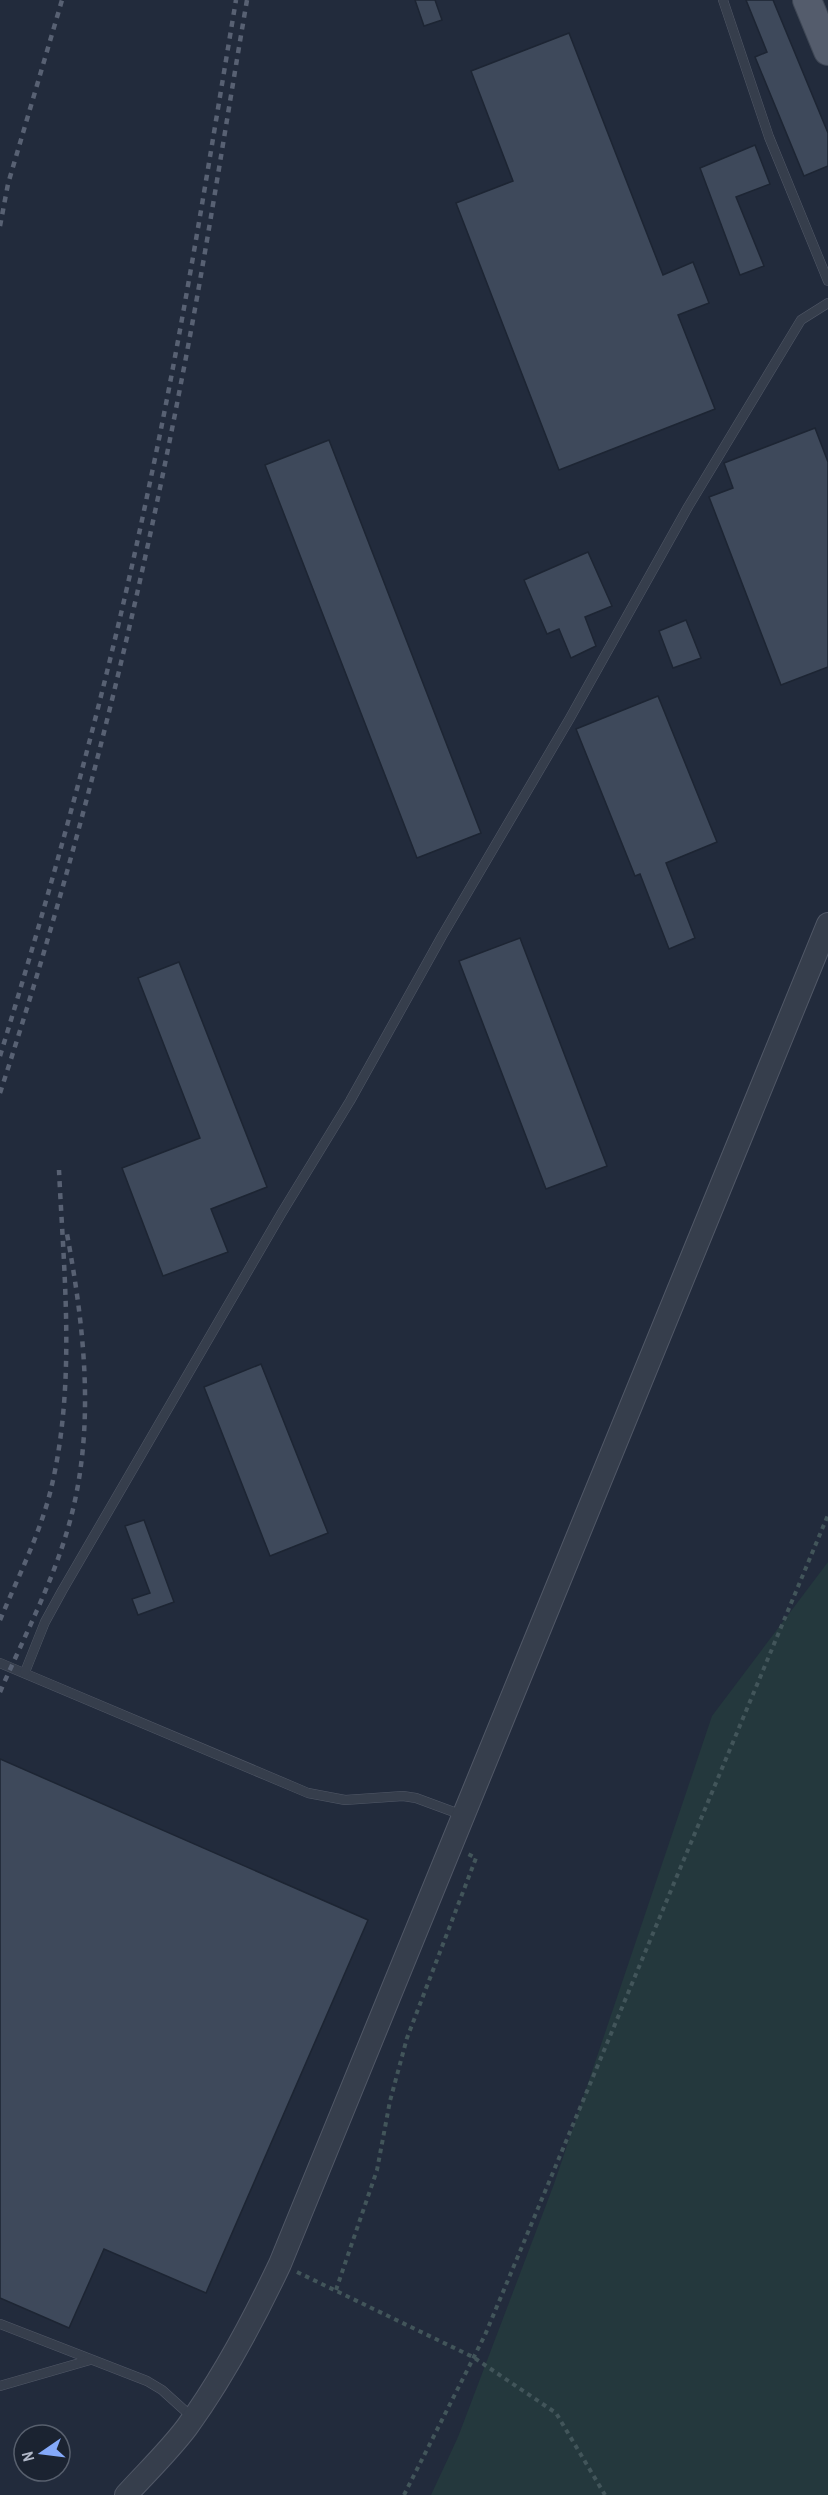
<svg xmlns="http://www.w3.org/2000/svg" width="828" height="2495" font-family="'Archivo Narrow',sans-serif">
<style>
.green{fill:#24383d}
.building{fill:#3e495b;stroke:#1d2533;stroke-width:1.5}
.lines{fill:none;stroke-linecap:round;stroke-linejoin:round}
.service-casing{stroke:#515867;stroke-width:10}
.tertiary-casing{stroke:#515867;stroke-width:24}
.primary-casing{stroke:#3f4755;stroke-width:30}
.path{stroke:#42555a;stroke-width:4;stroke-dasharray:4.5 4.5;stroke-linecap:butt}
.service{stroke:#363e4c;stroke-width:9}
.tertiary{stroke:#363e4c;stroke-width:22}
.primary{stroke:#545c6c;stroke-width:28}
.rail{stroke:#586173;stroke-width:4.5;stroke-dasharray:6 6;stroke-linecap:butt}
</style>
<rect width="100%" height="100%" fill="#222b3c"/>
<path class="green" d="M828,1562V2495H431L458,2437L554,2184L712,1716Z"/>
<g class="building">
<path d="M415,0H435L442,20L424,26Z"/>
<path d="M746,0H773L828,133V166L804,176L755,57L767,52Z"/>
<path d="M569,33L663,275L693,262L709,303L678,315L715,409L559,470L456,203L513,181L471,71Z"/>
<path d="M755,145L770,184L736,197L764,266L740,275L700,168Z"/>
<path d="M815,428L828,462V667L781,685L709,497L733,488L724,463Z"/>
<path d="M329,440L481,833L417,858L265,465Z"/>
<path d="M588,552L612,606L585,617L596,646L571,658L559,629L547,634L524,580Z"/>
<path d="M686,620L701,658L673,668L659,631Z"/>
<path d="M658,696L717,842L666,863L695,938L669,949L640,874L635,876L576,729Z"/>
<path d="M520,938L607,1166L546,1189L459,961Z"/>
<path d="M179,962L267,1187L211,1209L228,1252L163,1276L122,1168L200,1138L138,978Z"/>
<path d="M261,1364L328,1533L270,1556L204,1387Z"/>
<path d="M144,1520L174,1602L138,1615L132,1599L150,1593L125,1526Z"/>
<path d="M0,1759L368,1920L206,2293L104,2249L69,2328L0,2298Z"/>
</g>
<g class="lines">
<defs>
<g id="service">
<path d="M723,0L769,137L828,281"/>
<path d="M0,1663L308,1793L345,1800L403,1796L416,1798L462,1815"/>
<path d="M25,1672L45,1622L62,1591L281,1214L350,1101L442,936L570,718L688,507L801,320L828,303"/>
<path d="M0,2324L147,2381L162,2390L193,2418"/>
<path d="M0,2386L90,2360"/>
</g>
<path id="tertiary" d="M126,2495C146,2473 169,2451 187,2427C224,2376 253,2321 280,2264L828,924"/>
<path id="primary" d="M807,0L828,51"/>
</defs>
<use href="#service" class="service-casing"/>
<use href="#tertiary" class="tertiary-casing"/>
<use href="#primary" class="primary-casing"/>
<g class="path">
<path d="M297,2272L473,2357L556,2413L605,2495"/>
<path d="M336,2290L377,2170L390,2101L407,2038L476,1858L468,1854"/>
<path d="M404,2495L485,2335L828,1515"/>
</g>
<use href="#service" class="service"/>
<use href="#tertiary" class="tertiary"/>
<use href="#primary" class="primary"/>
<g class="rail">
<path d="M0,226L8,184L62,0"/>
<path d="M0,1056C58,867 110,676 150,482C184,323 209,161 236,0"/>
<path d="M0,1093C76,861 135,623 181,383C206,256 225,128 247,0"/>
<path d="M0,1620C18,1577 40,1534 51,1489C76,1384 64,1277 59,1170"/>
<path d="M0,1692C23,1639 52,1584 68,1528C96,1432 85,1331 67,1234"/>
</g>
</g>
<g transform="translate(42 2453) rotate(256)"><circle r="28" fill="#1b2331" stroke="#575f6d" stroke-width="1.5"/>
<path d="M0-4.5L10 22L0 15L-10 22Z" fill="#84a9fa"/>
<text y="-9" font-size="16" font-weight="bold" text-anchor="middle" fill="#b1b8c8">N</text>
</g>
</svg>
